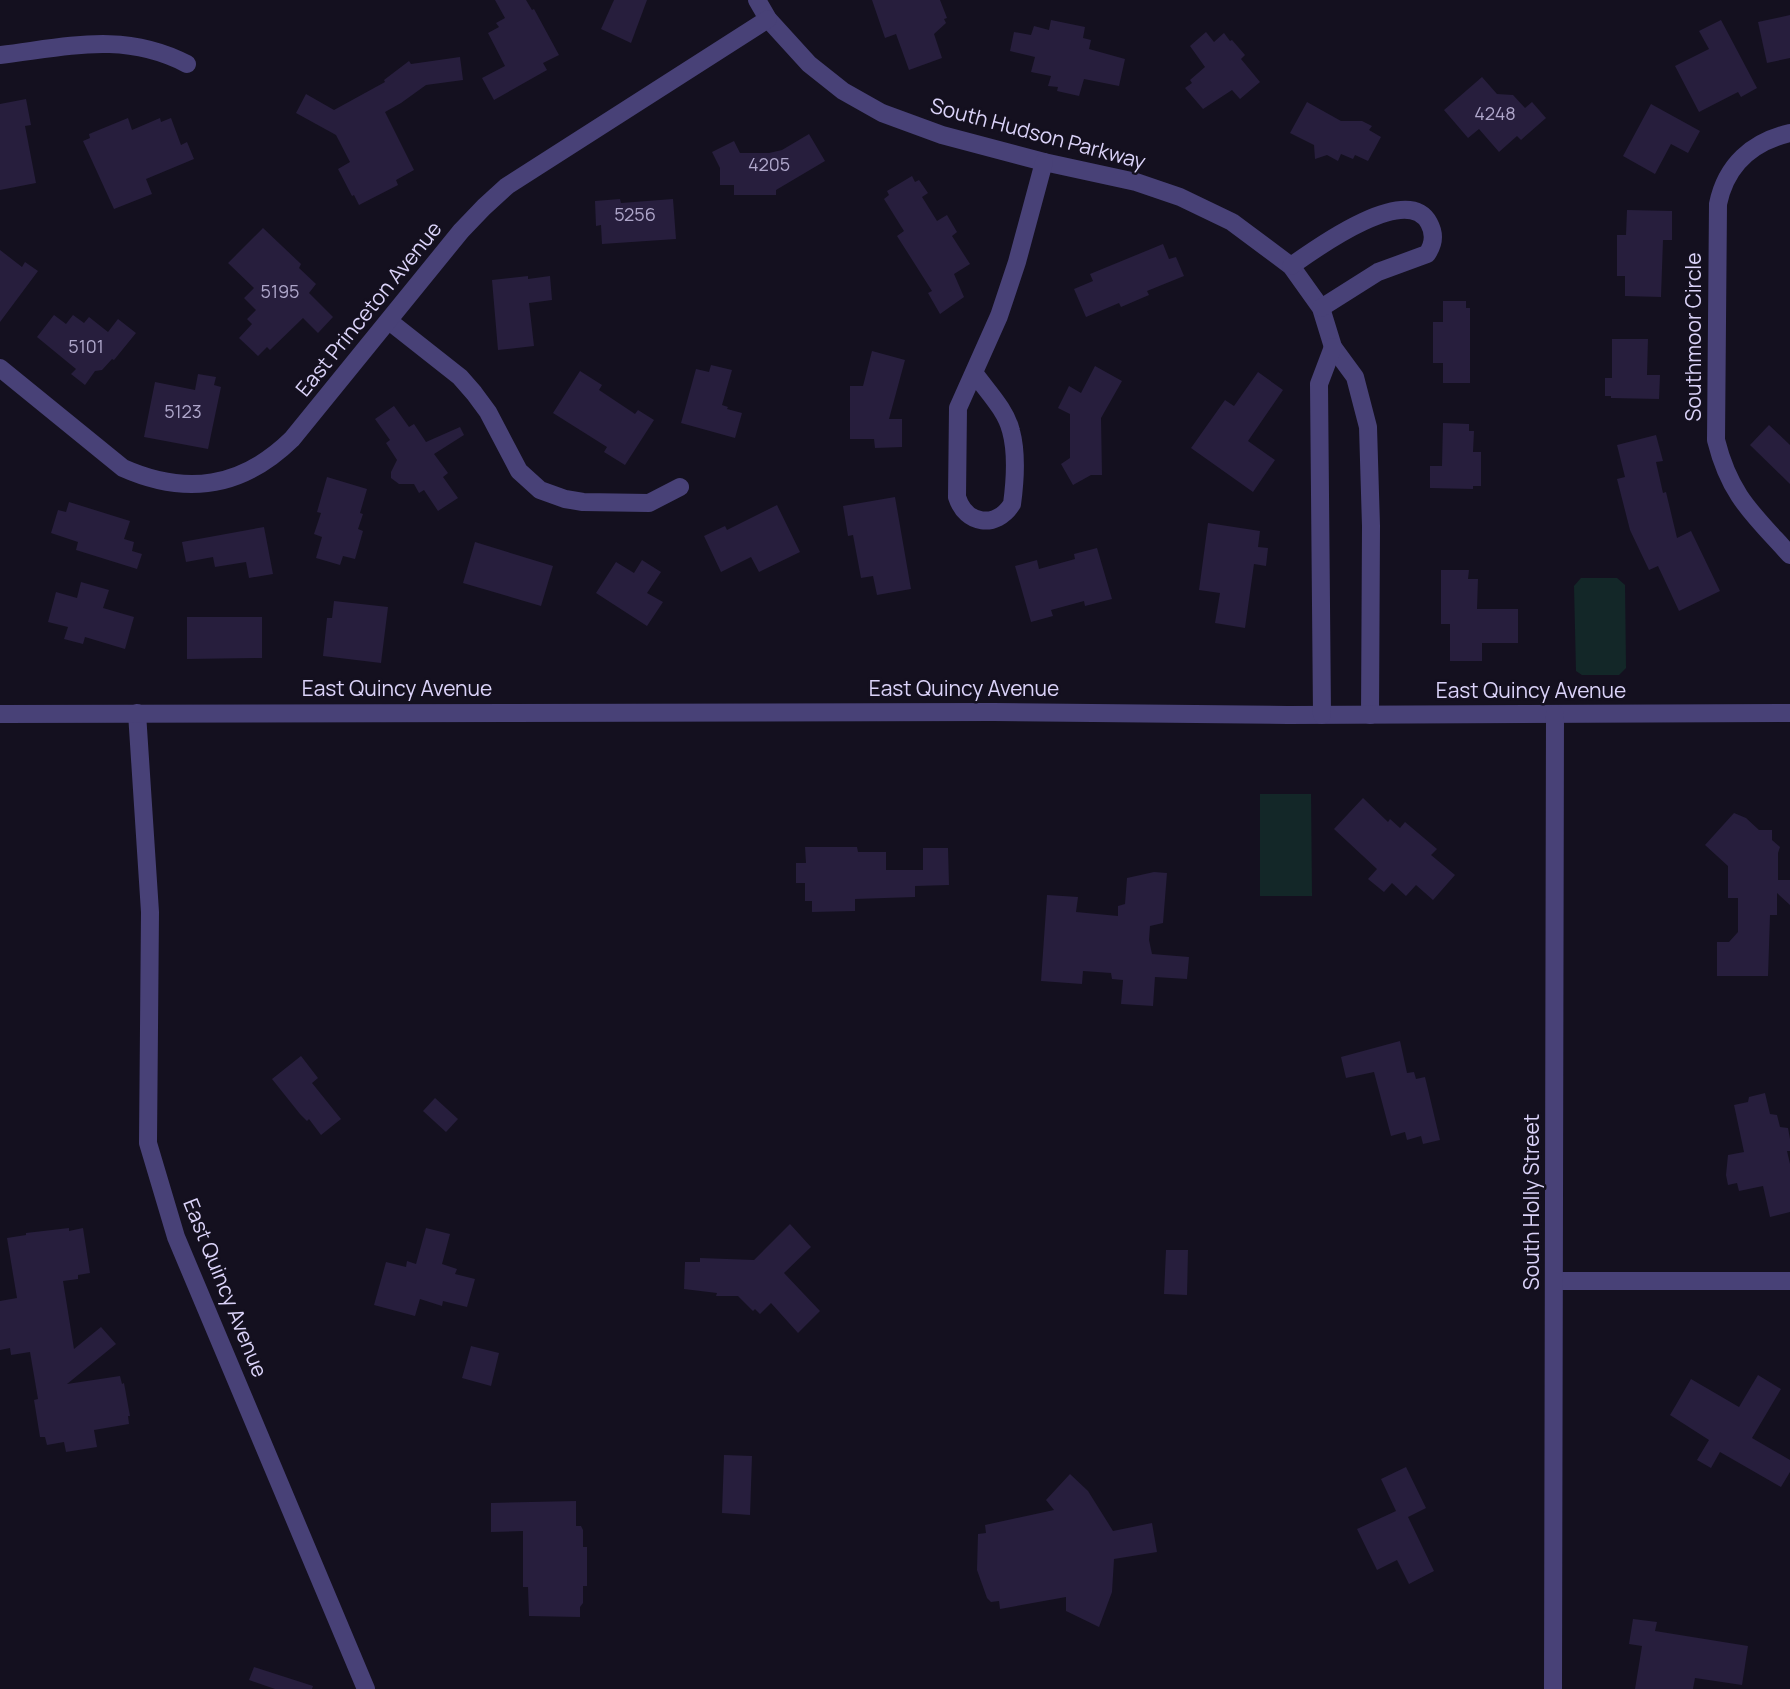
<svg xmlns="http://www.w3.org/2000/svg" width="1790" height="1689" font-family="Manrope,sans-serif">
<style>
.pitch{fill:#132728}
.building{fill:#271e3d}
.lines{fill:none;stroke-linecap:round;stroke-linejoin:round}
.minor{stroke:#484177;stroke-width:18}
.labels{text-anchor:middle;stroke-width:5;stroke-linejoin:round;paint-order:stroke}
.number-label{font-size:18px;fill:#aea6ca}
.street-label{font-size:21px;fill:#dbd3f9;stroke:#14101f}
</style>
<rect width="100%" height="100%" fill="#14101f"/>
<g class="pitch">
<path d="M1581,578H1617L1625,585L1626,668L1619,675H1582L1576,671L1574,586Z"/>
<path d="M1260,794H1311L1312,896H1260Z"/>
</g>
<g class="building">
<path d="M495,0H526L532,10L534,9L559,55L543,63L547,70L494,100L482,78L505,66L488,33L499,27L496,23L505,18Z"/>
<path d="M614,0H647L631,43L601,29Z"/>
<path d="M872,0H940L947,18L944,19L946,23L934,34L942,58L909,70L896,34L885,38Z"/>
<path d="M1790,15V58L1767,63L1758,22Z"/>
<path d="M1051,20L1085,27L1083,38L1091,40L1089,49L1125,59L1119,86L1084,79L1079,96L1057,91L1058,87L1048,86L1051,76L1031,72L1035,57L1010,51L1014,32L1031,35L1034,26L1049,30Z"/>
<path d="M1721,20L1757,88L1741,97L1738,92L1699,112L1675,66L1709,49L1699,31Z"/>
<path d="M1206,32L1214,42L1224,33L1230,41L1232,40L1245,55L1241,59L1260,82L1240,99L1232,90L1203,109L1185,88L1192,83L1190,80L1205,67L1190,46Z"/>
<path d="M460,57L463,80L426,85L401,103L385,112L414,170L396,180L398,185L359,205L354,195L352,196L338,169L350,162L336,135L296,113L306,94L334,110L385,82L384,80L409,61L411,64Z"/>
<path d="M1482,77L1497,94L1513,95L1525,108L1532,102L1546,118L1521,140L1517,136L1499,152L1479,129L1468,138L1444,110Z"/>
<path d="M26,99L31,125L25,126L36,183L0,190V104Z"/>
<path d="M1307,102L1341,121H1362L1372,126L1369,130L1381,137L1368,161L1355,155L1353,159L1341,154L1338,161L1327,155L1315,159L1314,145L1290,133Z"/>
<path d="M1651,104L1700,131L1688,153L1671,144L1655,174L1623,156Z"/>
<path d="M128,118L132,130L160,118L161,122L171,118L181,145L187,142L194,159L146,179L152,194L114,209L83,141L90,138L89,134Z"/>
<path d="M809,134L825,161L776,190V195H734V185H720V168L712,152L734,141L740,153H769L782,150Z"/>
<path d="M912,176L915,182L919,180L928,193L922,197L937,221L947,215L957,232L952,236L970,264L954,274L964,297L940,314L928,293L932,291L897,236L904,231L884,199L889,195L887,191Z"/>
<path d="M620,199L621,203L673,199L676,239L602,244L601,225L596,226L595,201Z"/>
<path d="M1627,210L1672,211V240H1663L1661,297L1625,296V276H1617V235H1626Z"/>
<path d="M263,228L301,264L299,268L316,284L309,293L333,317L318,333L303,318L270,350L267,347L258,356L239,338L252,324L247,319L256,310L244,298L254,288L228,263Z"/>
<path d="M1163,244L1169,259L1176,257L1184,276L1147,291L1149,295L1121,307L1119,303L1086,317L1074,289L1093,281L1090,274Z"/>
<path d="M0,250L22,267L25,262L38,271L0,322Z"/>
<path d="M528,276V279L550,276L552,300L529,303L534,346L498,350L492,280Z"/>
<path d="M1443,301H1466V308H1470V383H1443V363H1433V322H1443Z"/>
<path d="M54,315L66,324L73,315L84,323L89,317L108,332L118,319L136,333L114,360L112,359L102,370L95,371L85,385L71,374L76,369L37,337Z"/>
<path d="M1612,339H1648L1647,375H1660L1659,399L1611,398V396H1605V378H1612Z"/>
<path d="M872,351L905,360L889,419H902V447L875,448L874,439H850V386H863Z"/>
<path d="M711,365L732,370L722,405L728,407L727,409L742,413L735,438L681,423L696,369L709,372Z"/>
<path d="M1095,366L1122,381L1101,418L1102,475H1091L1073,485L1061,464L1070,458V414L1058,408L1069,386L1081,393Z"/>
<path d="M580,371L602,385L599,390L635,414L638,410L654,420L625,465L604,452L607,447L553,413Z"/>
<path d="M1258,372L1283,390L1248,441L1275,460L1253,492L1191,448L1225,400L1234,406Z"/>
<path d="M198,374L216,377L214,385L221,387L208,449L144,437L155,382L195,390Z"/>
<path d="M394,406L409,427L414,424L426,442L460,427L464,435L434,454L448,473L443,477L458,498L438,511L424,490L419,493L414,484H399L391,478V472L397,460L386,443L390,440L375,419Z"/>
<path d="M1443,423L1469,424V431H1474L1473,452H1481V486H1473V489L1430,488V466H1442Z"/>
<path d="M1769,425L1790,445V484L1750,445Z"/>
<path d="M1656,435L1663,461L1656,462L1663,493L1666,492L1677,538L1691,531L1720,591L1679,611L1658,566L1649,570L1630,530L1617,479L1625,477L1617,445Z"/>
<path d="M327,477L367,489L360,513L363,514L358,529L363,531L355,559L343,556L340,565L316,558L322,537L314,534L321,513L317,512Z"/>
<path d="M895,497L911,589L877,595L873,576L861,578L853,535L848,536L843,506Z"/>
<path d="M69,502L130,521L124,539L134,542L132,551L142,554L137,569L76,550L78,542L51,533L58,510L66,512Z"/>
<path d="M777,505L800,552L759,572L751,557L721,572L704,536L725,526L727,530Z"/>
<path d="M1208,523L1260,531L1258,547L1268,548L1266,566L1254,564L1245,628L1215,623L1220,593L1199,590Z"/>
<path d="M264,527L273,574L249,578L246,562L215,567L213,557L186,562L182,542Z"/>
<path d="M475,542L553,566L541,606L463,583Z"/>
<path d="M1097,548L1112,599L1085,606L1084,601L1051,610L1053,616L1031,622L1015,566L1037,560L1039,569L1075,559L1074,554Z"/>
<path d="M642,560L661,572L647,593L663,602L647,626L596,593L616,562L634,573Z"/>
<path d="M1441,570H1469L1468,579H1478L1477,609H1518V643H1482V661H1450V624H1441Z"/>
<path d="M81,582L109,590L103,608L134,617L125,649L85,637L83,644L64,639L68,627L48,622L56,592L77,598Z"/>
<path d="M334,601L388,607L381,663L323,656L327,618H332Z"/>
<path d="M187,617H262V658L187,659Z"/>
<path d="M1363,798L1388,822L1390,819L1400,828L1405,822L1437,849L1431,855L1455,875L1433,900L1416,885L1406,896L1392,883L1384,892L1368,879L1377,869L1334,829Z"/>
<path d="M1734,813L1746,818L1759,830H1772V840L1780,847L1778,853V880H1790V905L1777,893V915H1770L1768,976H1717V942H1729L1738,932V898H1728V866L1705,845Z"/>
<path d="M805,847H857L858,852H886V870H923V848H948L949,885L915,886V897L855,899V911L812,912V901H805V883H796V863H806Z"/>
<path d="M1154,872L1167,873L1163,923L1150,926L1149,940L1152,954L1189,957L1187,979L1155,977L1153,1006L1121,1004L1123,980L1112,979L1111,973L1083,971L1082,984L1041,981L1047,895L1078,897L1076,912L1118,916V906L1125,904L1127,878Z"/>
<path d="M1400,1041L1407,1073L1414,1072L1416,1079L1425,1077L1440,1140L1423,1144L1421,1136L1407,1140L1405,1132L1391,1136L1374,1072L1346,1078L1341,1057Z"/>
<path d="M301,1056L318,1078L312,1083L341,1119L321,1135L309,1119L307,1121L300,1114L272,1079Z"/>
<path d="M1765,1093L1770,1114L1777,1115L1780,1127L1788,1128L1790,1139V1151H1787L1790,1164V1212L1770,1217L1763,1186L1739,1191L1737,1183L1728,1185L1726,1175L1728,1155L1744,1152L1734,1105L1748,1102L1749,1097Z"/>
<path d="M435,1098L458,1119L446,1132L423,1111Z"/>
<path d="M790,1224L811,1247L784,1273L820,1311L798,1333L771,1303L760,1314L755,1309L753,1311L738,1296H716L717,1293L684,1289L685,1262H700V1258L754,1260Z"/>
<path d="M69,1228V1231L83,1228L90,1273L78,1275V1279L63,1281L74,1349L101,1327L116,1344L67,1384L120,1376L122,1384L124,1383L130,1416H128L129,1424L94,1430L97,1447L66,1452L64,1442L47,1445L45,1437H40L34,1400L38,1399L30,1352L11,1355L10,1348L0,1350V1301L17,1298L7,1238L26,1235V1233Z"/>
<path d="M426,1228L450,1234L442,1264L457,1269L455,1274L475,1279L467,1307L443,1301L442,1306L420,1299L415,1316L374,1305L386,1262L406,1267L407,1261L416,1264Z"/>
<path d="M1166,1250H1188L1187,1295L1164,1294Z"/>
<path d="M471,1346L499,1353L491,1386L462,1378Z"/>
<path d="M1758,1375L1781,1389L1752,1438L1790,1460V1472L1781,1487L1720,1452L1711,1468L1697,1460L1709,1440L1670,1415L1691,1379L1739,1407Z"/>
<path d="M724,1455L752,1456L750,1515L722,1513Z"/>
<path d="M1406,1467L1426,1508L1408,1517L1434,1571L1409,1584L1397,1560L1377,1570L1357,1529L1396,1511L1381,1479Z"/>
<path d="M1070,1474L1088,1491L1113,1531L1152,1523L1157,1552L1114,1559L1112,1592L1099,1627L1066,1611V1597L1000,1609L999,1601L991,1602L987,1598L977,1570L978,1534L986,1533L985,1525L1054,1510L1046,1500Z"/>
<path d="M576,1501V1526H581L583,1530V1547H587V1586H583V1603L580,1607V1617L529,1616L528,1587H523V1531L491,1532V1503Z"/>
<path d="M1633,1619L1657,1622L1655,1631L1748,1646L1742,1685L1695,1678L1693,1689H1635L1642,1646L1629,1644Z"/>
<path d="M254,1667L313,1686L312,1689H275L249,1680Z"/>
</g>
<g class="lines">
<g class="minor">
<path d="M757,0L768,19L809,64L843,91L882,113L942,135L1044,162L1136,182L1180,197L1232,222L1291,266L1321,308L1333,347L1355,377L1368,427L1371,526L1370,715"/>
<path d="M0,55C67,47 124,31 187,64"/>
<path d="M1790,133C1752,142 1726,165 1718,204L1716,440C1730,496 1753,514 1790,555"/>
<path d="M1291,266C1315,249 1407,182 1429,223C1435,234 1434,244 1427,254L1378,272L1321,308"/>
<path d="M389,321L460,377L474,393L488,412L519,471L540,490L565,499L583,502L649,503L680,487"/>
<path d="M0,368L123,468C186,496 242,488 292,439L461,231L484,207L507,186L768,19"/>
<path d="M975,374C987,391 1006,410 1011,431C1017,453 1015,482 1012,504C996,529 966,525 957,497L958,408L999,316L1017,262L1044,162"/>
<path d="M137,713L150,912L148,1143L176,1237L366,1689"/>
<path d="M0,714L993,712L1288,715L1790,713"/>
<path d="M1322,715L1319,384L1333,347"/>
<path d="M1554,1281H1790"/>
<path d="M1553,1689L1555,714"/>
</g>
</g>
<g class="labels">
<g class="number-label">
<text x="1495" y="120">4248</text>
<text x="769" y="171">4205</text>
<text x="635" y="221">5256</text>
<text x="280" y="298">5195</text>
<text x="86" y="353">5101</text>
<text x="183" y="418">5123</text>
</g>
<g class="street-label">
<text transform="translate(1038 134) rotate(15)" y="7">South Hudson Parkway</text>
<text transform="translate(369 309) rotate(-51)" y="7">East Princeton Avenue</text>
<text transform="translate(1694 337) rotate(-90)" y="7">Southmoor Circle</text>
<text x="397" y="696">East Quincy Avenue</text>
<text x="964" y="696">East Quincy Avenue</text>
<text x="1531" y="698">East Quincy Avenue</text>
<text transform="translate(1532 1202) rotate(-90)" y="7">South Holly Street</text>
<text transform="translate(225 1288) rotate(68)" y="7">East Quincy Avenue</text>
</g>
</g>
</svg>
